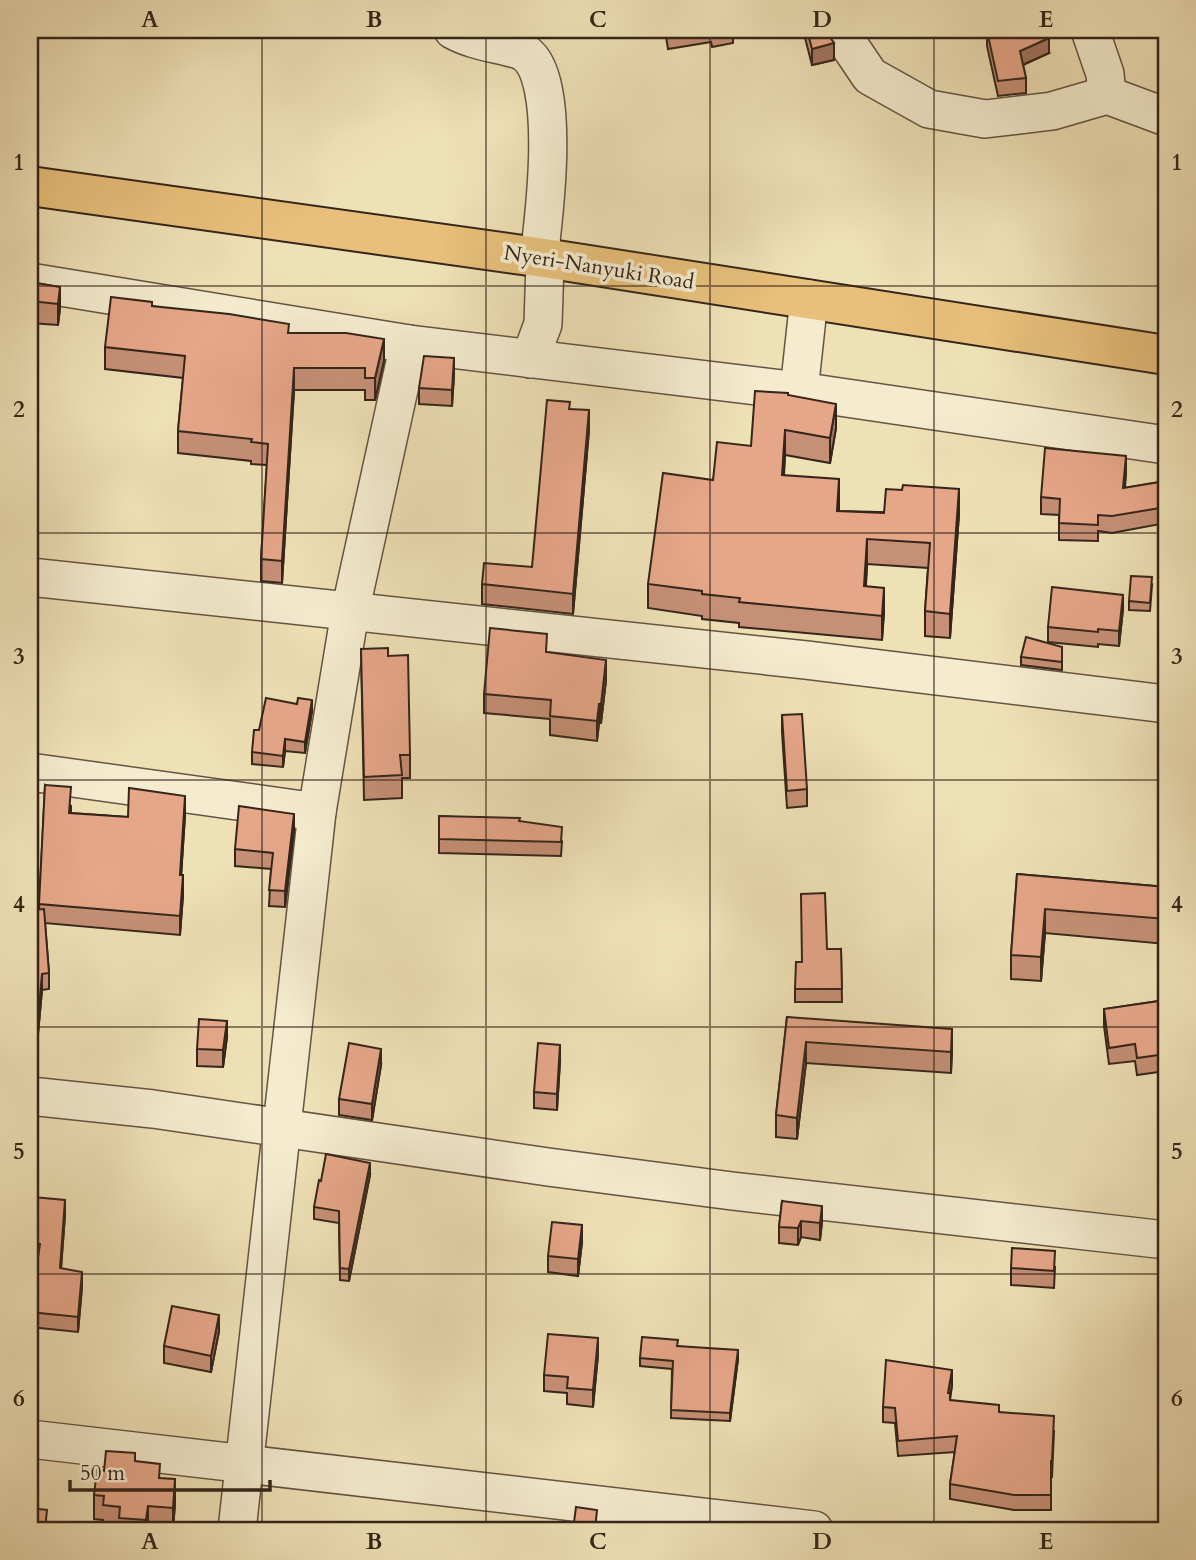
<svg xmlns="http://www.w3.org/2000/svg" width="1196" height="1560" font-family="Cardo,serif">
<style>
.lines{fill:none;stroke-linecap:round;stroke-linejoin:round}
.minor-casing{stroke:#645441;stroke-width:40}
.highway-casing{stroke:#35251a;stroke-width:42}
.minor{stroke:#f5ecd0;stroke-width:37}
.highway{stroke:#e8c07b;stroke-width:38}
.wall{fill:#c69076;stroke:#35251a;stroke-width:2}
.shaded-wall{fill:#a17560;stroke:#35251a;stroke-width:2}
.building{fill:#e6a789;stroke:#35251a;stroke-width:2}
.grid{fill:none;stroke:#35251a;stroke-width:2;stroke-opacity:0.55}
.labels{text-anchor:middle;stroke-width:7;stroke-linejoin:round;paint-order:stroke}
.street-label{font-size:21px;fill:#35251a;stroke:#f5ecd0}
.neatline{fill:none;stroke:#35251a;stroke-width:2.5}
.grid-label{font-size:23px;text-anchor:middle;font-weight:bold;fill:#35251a}
</style>
<rect width="100%" height="100%" fill="#efe1b6"/>
<filter id="stains"><feTurbulence type="fractalNoise" baseFrequency=".00286" numOctaves="4"/><feColorMatrix values="0 0 0 0 .2 0 0 0 0 .09 0 0 0 0 .02 0 0 0 .5 -.17"/></filter>
<radialGradient id="worn" r=".72"><stop offset=".6" stop-color="#630" stop-opacity="0"/><stop offset="1" stop-color="#630" stop-opacity=".3"/></radialGradient>
<g class="lines">
<defs>
<g id="minor">
<path d="M453,30C469,39 487,42 504,46C511,48 519,49 525,53C562,79 544,217 539,257"/>
<path d="M839,30L870,76L929,109L985,119L1052,111L1107,95L1166,117"/>
<path d="M1090,30L1105,74L1107,95"/>
<path d="M30,282L409,344L799,391L1166,445"/>
<path d="M530,359L543,324L545,263L541,241"/>
<path d="M799,391L809,299"/>
<path d="M30,577L806,660L1166,704"/>
<path d="M30,772L317,812"/>
<path d="M30,1096L153,1109L548,1167L732,1191L1166,1240"/>
<path d="M30,1439L814,1530"/>
<path d="M237,1530L317,812L350,612L409,344"/>
</g>
<path id="highway" d="M30,186L544,258L1166,355"/>
</defs>
<use href="#minor" class="minor-casing"/>
<use href="#highway" class="highway-casing"/>
<use href="#minor" class="minor"/>
<use href="#highway" class="highway"/>
</g>
<g class="wall">
<path d="M665,30H733V43L712,47L711,42L668,49Z"/>
<path d="M803,30H825L834,60L812,65Z"/>
<path d="M987,31L1049,53L1023,65L1026,78V93L998,96L987,46Z"/>
<path d="M30,282L60,287V308L58,325L30,323Z"/>
<path d="M152,306L289,333L384,361L375,400H365V390H294L282,583L261,581V559L267,465L251,464V461L178,453V431L183,378L105,369V347Z"/>
<path d="M454,375L452,406L419,404V388Z"/>
<path d="M788,395L836,428L830,463L785,455L784,475L839,504V511L959,514L950,638L925,636V611L928,568L867,564L866,586L884,612L882,640L739,627V623L702,619V616L648,608V584L713,480L751,446Z"/>
<path d="M570,409L589,430L573,614L482,604V584L532,567Z"/>
<path d="M1126,472L1125,488L1166,481V523L1112,533L1098,531V541L1059,540V515L1041,514V497Z"/>
<path d="M1152,585L1150,611L1129,610V601Z"/>
<path d="M1123,609L1119,646L1098,644V647L1048,642V627Z"/>
<path d="M1062,647V670L1021,665V657Z"/>
<path d="M361,649L388,656L410,755V778H402V798L364,800Z"/>
<path d="M547,653L606,680L601,723H599L597,741L550,735V719L484,713V694Z"/>
<path d="M312,711L305,753L285,751L283,767L252,764V752Z"/>
<path d="M782,715L807,789V806L787,808L782,732Z"/>
<path d="M45,785L71,806V813L128,817L185,815L181,875L183,895L180,935L45,923L49,973V989L42,990L36,1056H30V910L39,909Z"/>
<path d="M439,816L519,821L562,841L561,856L439,853Z"/>
<path d="M294,830L285,907L269,906L271,869L235,866V849Z"/>
<path d="M1017,874L1166,887V944L1045,933L1041,981L1011,979V955Z"/>
<path d="M841,949L842,1002H795V989L802,962Z"/>
<path d="M1166,1000V1071L1137,1075L1135,1061L1109,1064L1104,1026V1009Z"/>
<path d="M787,1017L952,1050L951,1073L806,1063L797,1139L776,1137V1115Z"/>
<path d="M227,1037L223,1067L197,1066V1049Z"/>
<path d="M560,1061L557,1110L534,1108V1092Z"/>
<path d="M381,1065L372,1120L339,1115V1099Z"/>
<path d="M370,1175L349,1281L340,1280L339,1223L314,1219V1207Z"/>
<path d="M782,1201L822,1222L820,1240L801,1237L798,1245L779,1243V1227Z"/>
<path d="M65,1215L61,1268L82,1287L78,1332L30,1327V1285H34L38,1258H30V1238Z"/>
<path d="M582,1242L578,1276L548,1272V1256Z"/>
<path d="M1055,1267L1054,1288L1011,1285V1268Z"/>
<path d="M219,1331L211,1372L164,1363V1346Z"/>
<path d="M678,1346L738,1359L730,1421L671,1418L672,1369L640,1366V1358Z"/>
<path d="M598,1355L593,1407L567,1404V1393L544,1391V1375Z"/>
<path d="M952,1385L950,1400L999,1412L1054,1431L1052,1477H1051V1510H1014L950,1499V1484L955,1452L898,1456L895,1423L883,1422V1407Z"/>
<path d="M135,1461L160,1478L175,1503L173,1530L103,1529V1520L94,1519V1495L104,1471Z"/>
</g>
<g class="shaded-wall">
<path d="M1049,38V53L1020,66V51Z"/>
<path d="M834,43V60L812,65V49Z"/>
<path d="M60,287V308L58,325V304Z"/>
<path d="M384,339V361L375,400V378Z"/>
<path d="M454,358V375L452,406V390Z"/>
<path d="M294,368V390L282,583V561Z"/>
<path d="M836,404V428L830,463V438Z"/>
<path d="M589,410V430L573,614V594Z"/>
<path d="M785,430V455L782,499V475Z"/>
<path d="M1126,456V472L1123,504V488Z"/>
<path d="M839,479V504L837,536V511Z"/>
<path d="M959,489V514L950,638V614Z"/>
<path d="M867,539V564L864,611V586Z"/>
<path d="M884,588V612L882,640V616Z"/>
<path d="M1123,595V609L1119,646V631Z"/>
<path d="M606,660V680L601,723V704Z"/>
<path d="M312,700V711L305,753V742Z"/>
<path d="M599,704V723L597,741V721Z"/>
<path d="M285,739V751L283,767V756Z"/>
<path d="M185,796V815L180,894V875Z"/>
<path d="M294,814V830L285,907V891Z"/>
<path d="M183,875V895L180,935V916Z"/>
<path d="M1045,909V933L1041,981V957Z"/>
<path d="M42,974V990L36,1056V1040Z"/>
<path d="M227,1021V1037L223,1067V1050Z"/>
<path d="M952,1029V1050L951,1073V1052Z"/>
<path d="M806,1042V1063L797,1139V1118Z"/>
<path d="M560,1045V1061L557,1110V1094Z"/>
<path d="M381,1049V1065L372,1120V1104Z"/>
<path d="M370,1163V1175L349,1281V1269Z"/>
<path d="M65,1200V1215L60,1282V1268Z"/>
<path d="M822,1206V1222L820,1240V1223Z"/>
<path d="M801,1221V1237L798,1245V1228Z"/>
<path d="M582,1225V1242L578,1276V1259Z"/>
<path d="M82,1272V1287L78,1332V1317Z"/>
<path d="M219,1315V1331L211,1372V1356Z"/>
<path d="M598,1338V1355L593,1407V1390Z"/>
<path d="M738,1350V1359L730,1421V1413Z"/>
<path d="M952,1370V1385L948,1409V1393Z"/>
<path d="M175,1479V1503L173,1530V1508Z"/>
<path d="M148,1506V1530H146V1520Z"/>
</g>
<g class="building">
<path d="M807,30H825L834,43L812,49Z"/>
<path d="M991,30H1045L1049,38L1020,51L1026,78L998,81L987,31Z"/>
<path d="M30,282L60,287L58,304L30,301Z"/>
<path d="M111,297L152,302V306L229,314L289,324L288,333H346L384,339L375,378H365V368H294L282,561L261,559L268,444L251,442L252,439L178,431L185,356L105,347Z"/>
<path d="M424,356L454,358L452,390L419,388Z"/>
<path d="M755,391L788,393V395L836,404L830,438L785,430L782,475L839,479L837,511L884,513L886,489L902,490L903,485L959,489L950,614L925,611L930,543L867,539L864,586L884,588L882,616L739,602L740,598L702,594V591L648,584L663,473L713,480L717,442L751,446Z"/>
<path d="M547,400L570,402L569,409L589,410L573,594L482,584L484,563L532,567Z"/>
<path d="M1045,448L1126,456L1123,488L1166,481V507L1112,516L1098,515V525L1059,523L1060,499L1041,497Z"/>
<path d="M1131,576L1152,577L1150,603L1129,601Z"/>
<path d="M1052,587L1123,595L1119,631L1098,629V632L1048,627Z"/>
<path d="M490,628L547,634L546,652L606,660L601,704H599L597,721L550,716L551,700L484,694Z"/>
<path d="M1026,637L1062,647V662L1021,657Z"/>
<path d="M388,648V656L408,655L410,755H400L402,775L364,777L361,649Z"/>
<path d="M266,698L297,704L298,698L312,700L305,742L285,739L283,756L252,752L254,730H259Z"/>
<path d="M802,714L807,789L787,791L782,715Z"/>
<path d="M45,785L71,787L69,813L128,817L129,788L185,796L180,875H183L180,916L39,904Z"/>
<path d="M239,806L294,814L285,891L269,890L273,853L235,849Z"/>
<path d="M439,816L520,818L519,821L562,827L561,842L439,839Z"/>
<path d="M1017,874L1166,887V919L1045,909L1041,957L1011,955Z"/>
<path d="M825,893L827,949H841L842,989H795L796,962H802L801,894Z"/>
<path d="M44,909L49,973L42,974L36,1040L30,1039V910Z"/>
<path d="M1166,1000V1054L1137,1058L1135,1044L1109,1048L1104,1009Z"/>
<path d="M787,1017L952,1029L951,1052L806,1042L797,1118L776,1115Z"/>
<path d="M199,1019L227,1021L223,1050L197,1049Z"/>
<path d="M349,1043L381,1049L372,1104L339,1099Z"/>
<path d="M538,1043L560,1045L557,1094L534,1092Z"/>
<path d="M326,1154L370,1163L349,1269L340,1268L339,1211L314,1207L319,1180L321,1181Z"/>
<path d="M33,1197L65,1200L60,1268L82,1272L78,1317L30,1312V1285H34L40,1244L30,1243Z"/>
<path d="M782,1201L822,1206L820,1223L801,1221L798,1228L779,1227Z"/>
<path d="M552,1222L582,1225L578,1259L548,1256Z"/>
<path d="M1012,1248L1055,1251L1054,1271L1011,1268Z"/>
<path d="M172,1306L219,1315L211,1356L164,1346Z"/>
<path d="M548,1334L598,1338L593,1390L567,1388L568,1377L544,1375Z"/>
<path d="M642,1337L678,1340L677,1346L738,1350L730,1413L671,1410L673,1361L640,1358Z"/>
<path d="M886,1360L952,1370L948,1393H950V1400L999,1405V1412L1054,1416L1052,1461H1051V1495H1014L950,1484L957,1436L898,1441L895,1408L883,1407Z"/>
<path d="M106,1451L135,1453V1461L160,1464L159,1478L175,1479L173,1508L148,1506L146,1520L119,1518L120,1507L103,1505L104,1496L94,1495L97,1470L104,1471Z"/>
<path d="M576,1507L597,1510L595,1530H597H573Z"/>
<path d="M30,1508L47,1510L45,1530H30Z"/>
</g>
<path class="grid" d="M262,30V1530M486,30V1530M710,30V1530M934,30V1530M30,286H1166M30,533H1166M30,780H1166M30,1027H1166M30,1274H1166"/>
<g class="labels">
<g class="street-label">
<text transform="translate(599 267) rotate(9)" y="7">Nyeri-Nanyuki Road</text>
</g>
</g>
<rect width="1196" height="1560" fill="none" stroke="#efe1b6" stroke-width="77"/>
<path d="M70 1480v10h200v-10" fill="none" stroke="#35251a" stroke-width="3.5"/>
<text x="80" y="1480" font-size="21" fill="#35251a" stroke="#f5ecd0" stroke-width="5" paint-order="stroke">50 m</text>
<rect x="38" y="38" width="1120" height="1484" class="neatline"/>
<g class="grid-label">
<text x="150" y="27">A</text>
<text x="374" y="27">B</text>
<text x="598" y="27">C</text>
<text x="822" y="27">D</text>
<text x="1046" y="27">E</text>
<text x="19" y="170">1</text>
<text x="1177" y="170">1</text>
<text x="19" y="417">2</text>
<text x="1177" y="417">2</text>
<text x="19" y="664">3</text>
<text x="1177" y="664">3</text>
<text x="19" y="912">4</text>
<text x="1177" y="912">4</text>
<text x="19" y="1159">5</text>
<text x="1177" y="1159">5</text>
<text x="19" y="1406">6</text>
<text x="1177" y="1406">6</text>
<text x="150" y="1549">A</text>
<text x="374" y="1549">B</text>
<text x="598" y="1549">C</text>
<text x="822" y="1549">D</text>
<text x="1046" y="1549">E</text>
</g>
<rect width="100%" height="100%" filter="url(#stains)"/>
<rect width="100%" height="100%" fill="url(#worn)"/>
</svg>
